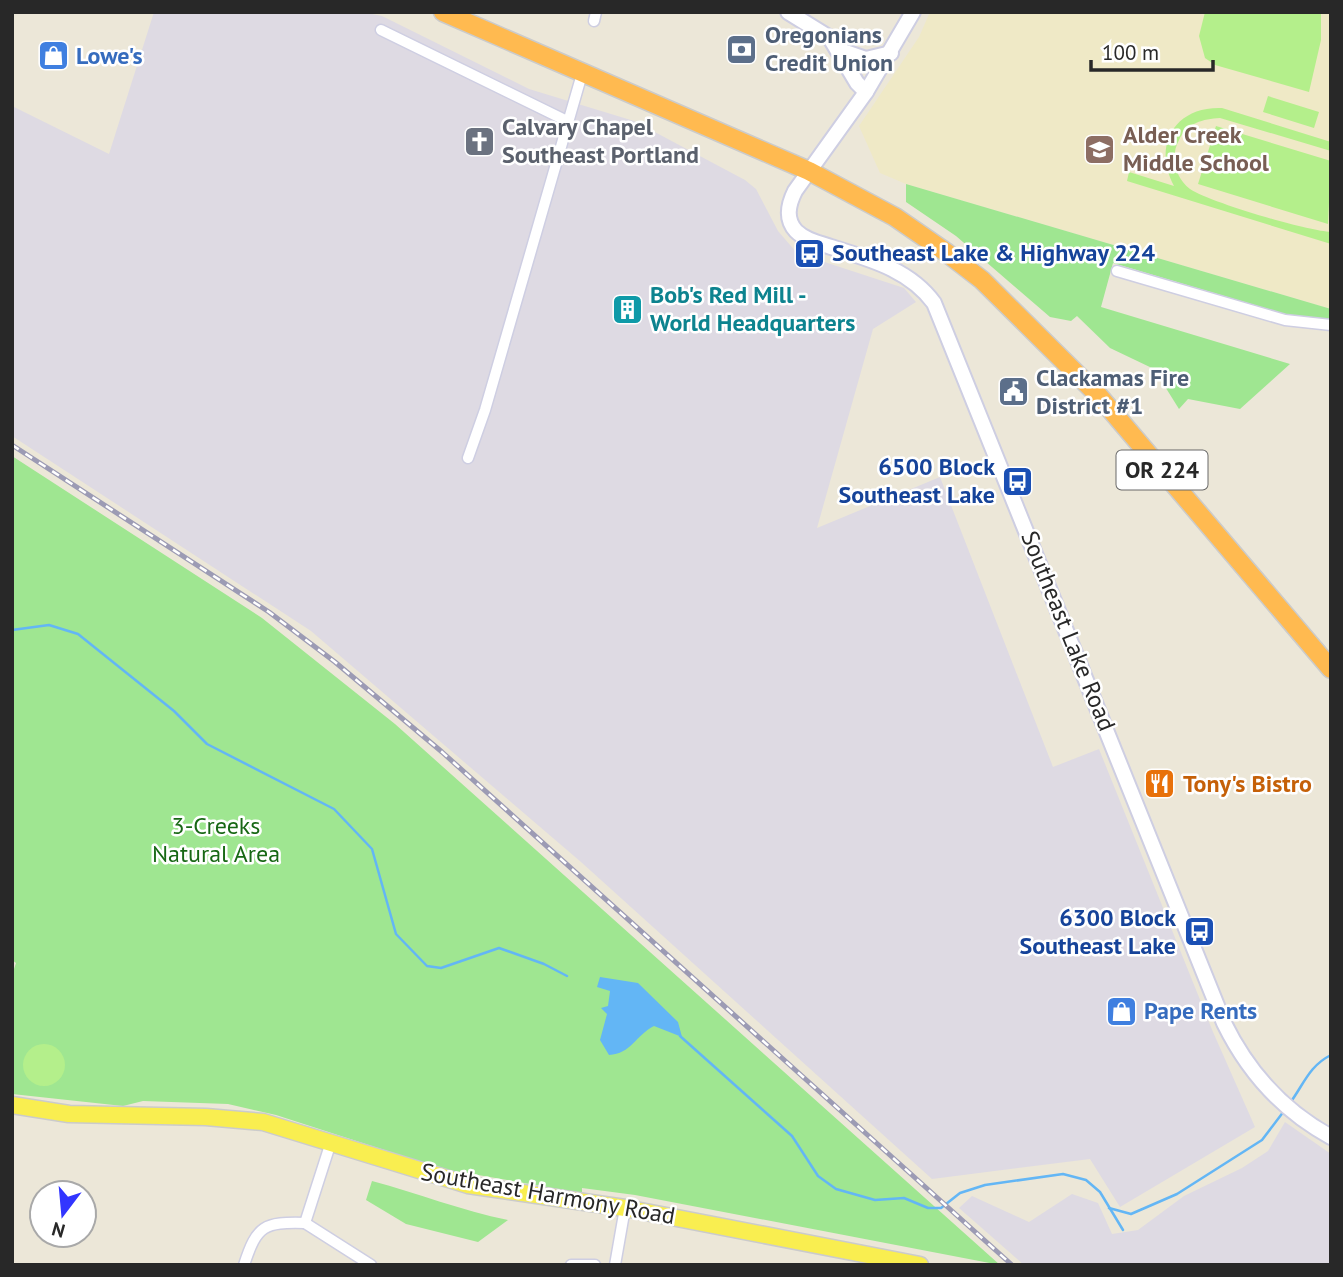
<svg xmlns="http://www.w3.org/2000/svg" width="1343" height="1277" font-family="'PT Sans',sans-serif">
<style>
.industrial{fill:#dedae3}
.education{fill:#efe9c6}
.green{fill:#9fe691}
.pitch{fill:#b4ef8b}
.water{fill:#63b6f5}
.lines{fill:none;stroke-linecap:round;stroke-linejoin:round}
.stream{stroke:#63b6f5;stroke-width:2.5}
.street-casing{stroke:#cecee2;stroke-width:13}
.secondary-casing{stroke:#cecee2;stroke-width:18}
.primary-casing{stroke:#cbcbcb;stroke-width:19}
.highway-casing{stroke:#cbcbcb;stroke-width:21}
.street{stroke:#fff;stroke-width:10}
.secondary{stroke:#fff;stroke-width:14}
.primary{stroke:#f9ee50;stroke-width:16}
.highway{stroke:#ffba50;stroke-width:18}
.rail-casing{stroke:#9c9bb4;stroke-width:5}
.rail{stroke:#fff;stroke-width:2.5;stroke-dasharray:8;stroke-linecap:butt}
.labels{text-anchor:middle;stroke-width:5;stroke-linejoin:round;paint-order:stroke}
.shield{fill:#fff;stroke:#686868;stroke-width:2}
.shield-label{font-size:23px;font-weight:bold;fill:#282828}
.service-label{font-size:24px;font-weight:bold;fill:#4e5e75;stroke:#fff;text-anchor:start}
.shop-label{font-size:24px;font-weight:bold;fill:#366cbe;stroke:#fff;text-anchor:start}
.worship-label{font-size:24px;font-weight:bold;fill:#5b616d;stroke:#fff;text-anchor:start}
.education-label{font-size:24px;font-weight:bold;fill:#785e54;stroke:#fff;text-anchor:start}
.transit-label{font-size:24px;font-weight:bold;fill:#164399;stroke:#fff;text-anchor:end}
.culture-label{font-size:24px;font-weight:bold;fill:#0d838f;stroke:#fff;text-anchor:start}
.street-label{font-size:24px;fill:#282828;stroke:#fff}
.food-label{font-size:24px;font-weight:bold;fill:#c56008;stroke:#fff;text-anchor:start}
.park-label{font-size:24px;fill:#186815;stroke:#fff}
</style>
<rect width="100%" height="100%" fill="#ece7d8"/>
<g class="industrial">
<path d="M154,12H362L382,16L529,89L634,121L745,180L756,189L778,231L797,253L904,288L916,302L873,329L817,528L940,477L1053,767L1099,749L1213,1032L1255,1127L1120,1207L1090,1159L932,1179L581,862L311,631L12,436V106L109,154Z"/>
<path d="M1285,1122L1331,1154V1265H1024L959,1208L972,1196L1029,1222L1072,1194L1098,1203L1112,1234L1138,1230L1184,1196L1242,1168L1268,1151Z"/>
</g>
<path class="education" d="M930,12H1331V309L906,184L880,173L859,126L919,37Z"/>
<g class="green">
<path d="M906,184L1331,309V319L1291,316L1113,263L1101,307L1290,364L1240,409L1188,399L1179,409L1154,369L1110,348L1077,316L1071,321L1050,317L956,236L906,202Z"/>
<path d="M12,456L262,618L395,724L1000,1265L635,1195L582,1188V1193L443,1169L276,1115L228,1104L143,1101L123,1106L12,1094V975L16,963L12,960Z"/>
<path d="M372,1181C418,1193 462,1211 508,1220L478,1242L406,1224L366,1200Z"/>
</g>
<g class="pitch">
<path d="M1205,12H1321V40L1309,92L1215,65L1205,58L1199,36Z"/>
<path d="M1268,96L1319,112L1314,128L1263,112Z"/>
<path d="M1222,108L1331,142V151L1220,118C1203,119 1187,123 1179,140C1170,156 1175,178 1190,189C1209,202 1307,231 1331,232V244L1127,181L1129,172L1174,186C1152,145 1175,106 1222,108Z"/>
<path d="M1216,126L1331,161L1328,224L1198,184Z"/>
<circle cx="44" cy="1065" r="21"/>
</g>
<path class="water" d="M600,977L638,983L678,1022L682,1037L654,1026C636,1035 631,1054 609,1055L600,1040L607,1014L601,1008L608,1006L610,991L597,987Z"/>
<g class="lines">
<g class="stream">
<path d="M12,630L49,625L78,634L174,711L207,744L334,809L372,849L396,934L427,966L441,968L499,948L544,964L567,976"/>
<path d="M680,1036L792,1136L818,1176L836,1189L875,1200L904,1198L928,1208H941L960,1193L985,1185L1063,1174L1086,1180L1100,1192L1123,1230"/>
<path d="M1290,1103C1304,1084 1309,1066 1331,1055"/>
<path d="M1109,1208L1131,1214L1177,1194L1262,1140L1284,1111"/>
</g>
<defs>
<g id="street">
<path d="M594,21L596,12"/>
<path d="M381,30L567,121"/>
<path d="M1117,271L1285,320L1331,325"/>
<path d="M468,458L485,410L582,74"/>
<path d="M305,1223L331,1142"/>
<path d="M305,1223L371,1265"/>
<path d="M244,1265C257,1225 264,1222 305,1223"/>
<path d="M571,1265H595"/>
<path d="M615,1265L625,1208"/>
</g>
<g id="secondary">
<path d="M788,12L830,38L857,83L866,92"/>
<path d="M913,12L866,92L795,191C788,205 785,219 796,231C805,240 819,243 831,247C869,259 909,269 934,303L1224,1023C1248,1072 1283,1111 1331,1137"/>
<path d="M840,50L866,59L891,53"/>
</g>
<path id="primary" d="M12,1105L69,1114L206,1117L263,1122L468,1185L625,1208L920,1265"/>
<path id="highway" d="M443,12L809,171L895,217L947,253L982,280L1099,396L1331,669"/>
</defs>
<use href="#street" class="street-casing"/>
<use href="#secondary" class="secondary-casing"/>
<use href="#primary" class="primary-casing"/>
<use href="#highway" class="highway-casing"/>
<use href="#street" class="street"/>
<use href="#secondary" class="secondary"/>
<use href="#primary" class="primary"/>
<use href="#highway" class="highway"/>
<defs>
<path id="rail" d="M12,445L269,612L335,662L442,752L1012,1265"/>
</defs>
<use href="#rail" class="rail-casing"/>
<use href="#rail" class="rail"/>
</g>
<defs>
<symbol id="bank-square" viewBox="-11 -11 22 22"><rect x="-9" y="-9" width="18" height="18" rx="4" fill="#5c6f8a" stroke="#fff"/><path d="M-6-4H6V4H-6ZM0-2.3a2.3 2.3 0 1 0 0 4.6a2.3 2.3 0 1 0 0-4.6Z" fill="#fff"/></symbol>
<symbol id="shop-square" viewBox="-11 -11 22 22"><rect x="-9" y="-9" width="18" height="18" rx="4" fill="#3f7fe0" stroke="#fff"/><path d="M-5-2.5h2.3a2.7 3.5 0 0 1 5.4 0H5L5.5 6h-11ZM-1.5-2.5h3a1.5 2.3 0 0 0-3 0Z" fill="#fff"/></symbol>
<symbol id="church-square" viewBox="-11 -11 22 22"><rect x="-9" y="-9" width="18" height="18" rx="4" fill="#6b7280" stroke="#fff"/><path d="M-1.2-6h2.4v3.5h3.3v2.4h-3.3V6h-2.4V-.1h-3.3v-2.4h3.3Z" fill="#fff"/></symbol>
<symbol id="school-square" viewBox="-11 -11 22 22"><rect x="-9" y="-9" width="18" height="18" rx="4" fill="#8d6e63" stroke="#fff"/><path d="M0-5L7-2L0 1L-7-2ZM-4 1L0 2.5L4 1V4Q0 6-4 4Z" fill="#fff"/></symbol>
<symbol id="bus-square" viewBox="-11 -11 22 22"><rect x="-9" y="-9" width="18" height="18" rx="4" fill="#1a4fb4" stroke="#fff"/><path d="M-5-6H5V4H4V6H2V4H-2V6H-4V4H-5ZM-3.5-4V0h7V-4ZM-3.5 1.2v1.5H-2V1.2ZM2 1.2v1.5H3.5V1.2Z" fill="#fff"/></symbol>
<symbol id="building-square" viewBox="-11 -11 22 22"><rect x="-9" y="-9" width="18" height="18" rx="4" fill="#0f9aa8" stroke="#fff"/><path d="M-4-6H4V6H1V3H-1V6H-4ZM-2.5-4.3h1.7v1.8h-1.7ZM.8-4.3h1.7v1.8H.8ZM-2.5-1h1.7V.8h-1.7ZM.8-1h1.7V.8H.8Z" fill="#fff"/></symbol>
<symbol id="civic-square" viewBox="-11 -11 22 22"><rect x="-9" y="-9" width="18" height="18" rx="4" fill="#5c6f8a" stroke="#fff"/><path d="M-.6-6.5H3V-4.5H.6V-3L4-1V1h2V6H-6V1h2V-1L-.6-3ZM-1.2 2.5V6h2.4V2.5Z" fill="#fff"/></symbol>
<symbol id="restaurant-square" viewBox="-11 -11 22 22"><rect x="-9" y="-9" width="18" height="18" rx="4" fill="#e8710a" stroke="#fff"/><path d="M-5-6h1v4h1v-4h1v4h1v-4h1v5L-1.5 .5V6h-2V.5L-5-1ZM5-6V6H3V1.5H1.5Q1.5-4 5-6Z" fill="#fff"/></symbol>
</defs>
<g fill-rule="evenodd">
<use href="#bank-square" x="724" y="32" width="35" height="35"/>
<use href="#shop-square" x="36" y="38" width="35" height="35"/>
<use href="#church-square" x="462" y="124" width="35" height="35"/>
<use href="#school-square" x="1082" y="132" width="35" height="35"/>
<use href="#bus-square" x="792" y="236" width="35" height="35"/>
<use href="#building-square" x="610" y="292" width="35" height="35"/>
<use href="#civic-square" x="996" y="374" width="35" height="35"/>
<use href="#bus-square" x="1000" y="464" width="35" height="35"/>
<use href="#restaurant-square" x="1142" y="766" width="35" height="35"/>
<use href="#bus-square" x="1182" y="914" width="35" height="35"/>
<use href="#shop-square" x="1104" y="994" width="35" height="35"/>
</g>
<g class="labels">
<rect class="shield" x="1116.5" y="450.5" width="91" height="39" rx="5"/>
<g class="shield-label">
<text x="1162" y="478">OR 224</text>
</g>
<g class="service-label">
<text x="765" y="43">Oregonians<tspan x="765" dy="28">Credit Union</tspan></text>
<text x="1036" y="386">Clackamas Fire<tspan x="1036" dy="28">District #1</tspan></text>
</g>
<g class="shop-label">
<text x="76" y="64">Lowe's</text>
<text x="1144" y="1019">Pape Rents</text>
</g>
<g class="worship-label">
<text x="502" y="135">Calvary Chapel<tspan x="502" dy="28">Southeast Portland</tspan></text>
</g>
<g class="education-label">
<text x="1123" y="143">Alder Creek<tspan x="1123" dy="28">Middle School</tspan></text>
</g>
<g class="transit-label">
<text x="832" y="261" text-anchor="start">Southeast Lake &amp; Highway 224</text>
<text x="995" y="475">6500 Block<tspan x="995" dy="28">Southeast Lake</tspan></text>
<text x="1176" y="926">6300 Block<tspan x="1176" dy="28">Southeast Lake</tspan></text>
</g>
<g class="culture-label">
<text x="650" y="303">Bob's Red Mill -<tspan x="650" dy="28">World Headquarters</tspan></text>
</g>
<g class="street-label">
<text transform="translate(1068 631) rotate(68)" y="8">Southeast Lake Road</text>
<text transform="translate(548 1194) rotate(10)" y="8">Southeast Harmony Road</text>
</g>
<g class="food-label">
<text x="1183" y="792">Tony's Bistro</text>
</g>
<g class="park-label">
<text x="216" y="834">3-Creeks<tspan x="216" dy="28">Natural Area</tspan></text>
</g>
</g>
<rect width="1343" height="1277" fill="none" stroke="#282828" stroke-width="28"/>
<g transform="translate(63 1214) rotate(196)"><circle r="33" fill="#ffffff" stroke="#a9a9a9" stroke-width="2"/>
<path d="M0-5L12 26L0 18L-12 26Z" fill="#3235ff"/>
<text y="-10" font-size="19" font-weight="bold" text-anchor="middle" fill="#282828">N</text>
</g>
<path d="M1091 60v10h122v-10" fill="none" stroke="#282828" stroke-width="3.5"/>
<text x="1102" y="60" font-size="21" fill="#282828" stroke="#ffffff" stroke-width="5" paint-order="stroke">100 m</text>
</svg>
